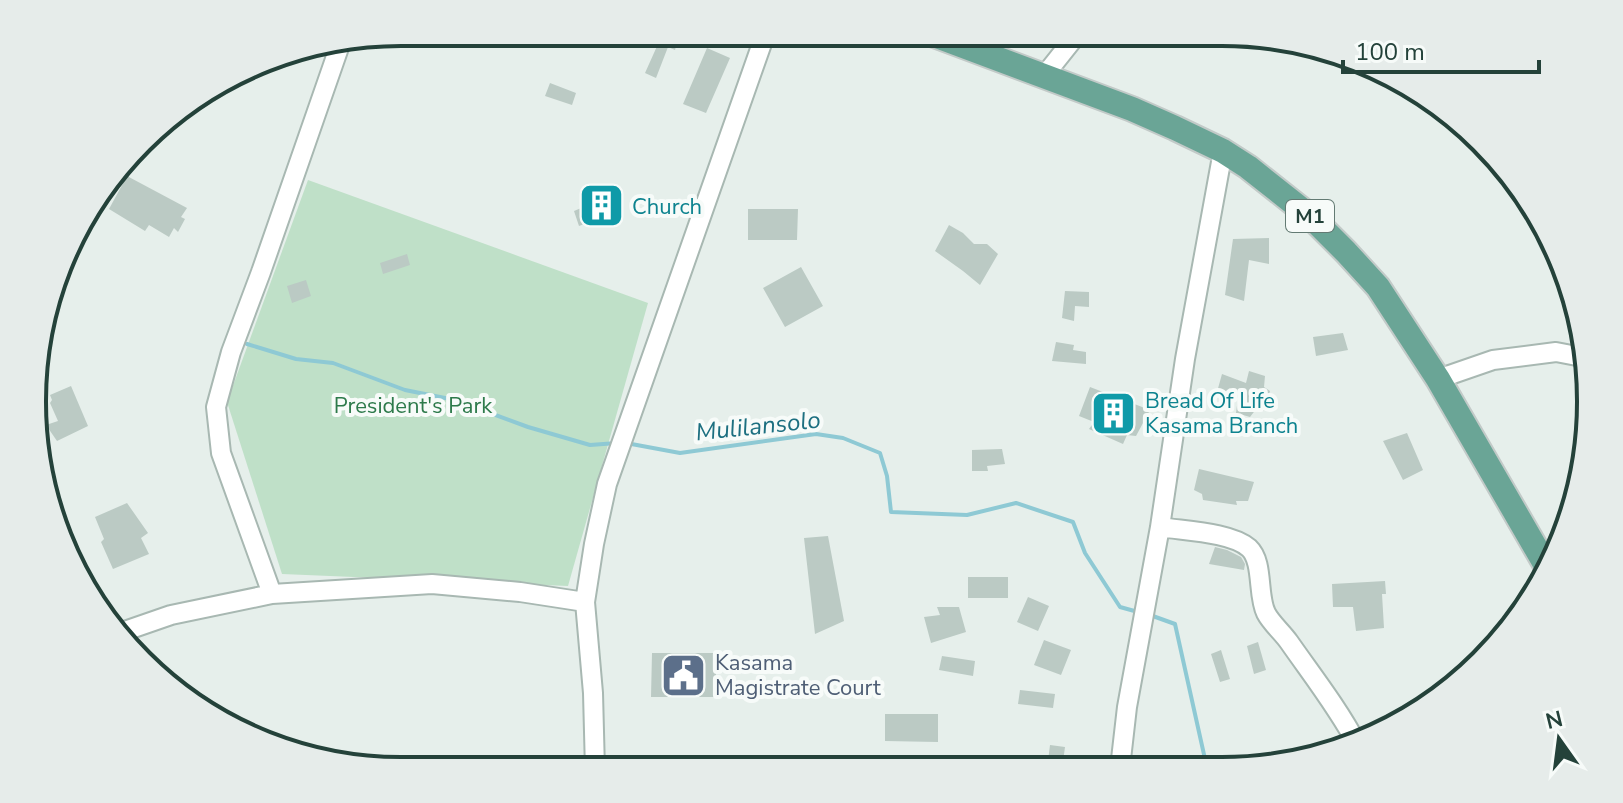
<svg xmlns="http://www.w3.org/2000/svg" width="1623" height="803" font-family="'Nunito Sans',sans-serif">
	<rect width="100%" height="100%" fill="#e6efeb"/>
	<path fill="#bfe0c8" d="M308,180L648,303L568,586L282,574L227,402Z"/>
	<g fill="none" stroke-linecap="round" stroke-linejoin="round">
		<path stroke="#8ec9d4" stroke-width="4" d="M247,344L296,359L333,363L405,390L455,400L528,427L590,445L617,443
			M626,443L680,453L816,434L843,438L880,453L887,476L891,512L967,515L1016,503L1073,522L1085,553L1120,607L1138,612
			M1150,615L1175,624L1207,768"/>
	</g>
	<path fill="#bbcac4" d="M629,32H680L675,50L668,47L656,78L645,73L658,44L629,34Z
		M707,48L730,58L706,113L683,104Z
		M550,83L576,93L572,105L545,96Z
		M127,176L187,208L181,217L185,219L178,232L174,228L169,237L149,225L145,231L109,209Z
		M610,196L616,210L612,212L615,221L605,224L603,217L579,226L574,211Z
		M748,209H798L797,240H748Z
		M949,225L963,233L974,244H987L998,254L980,285L963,271L935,251Z
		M1269,238V264L1249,260L1244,301L1225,295L1233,239Z
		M407,254L410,265L383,274L380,263Z
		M801,267L823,306L785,327L763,288Z
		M306,280L311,296L292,303L287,286Z
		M1065,291L1089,292V307L1075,306L1074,321L1062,318Z
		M1343,333L1348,350L1316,356L1313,337Z
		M1056,342L1074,345L1073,350L1086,352V364L1052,361Z
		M1249,371L1265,376L1264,387L1270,391L1264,411L1257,408L1250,417L1236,413L1238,398L1217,392L1222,374L1246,383Z
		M71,386L88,426L57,441L46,425L58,421L50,403L52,400L50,395Z
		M1090,387L1150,410L1136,436L1127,435L1123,444L1089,429L1094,422L1079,416Z
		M1407,433L1423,470L1403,480L1383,441Z
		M1002,449L1005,464L987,466L988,471H972V450Z
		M1199,469L1254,482L1248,501H1236L1237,505L1203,500L1202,494L1194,490Z
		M127,503L148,533L141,538L149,554L113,569L101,542L104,539L95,517Z
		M828,536L844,621L815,634L804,538Z
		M1215,547L1227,550L1241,557L1245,564L1244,570L1209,564Z
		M968,577H1008V598H968Z
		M1385,581L1386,594H1382L1384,628L1356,631L1353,607H1333L1332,584Z
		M1028,597L1049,606L1038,631L1017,622Z
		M937,607H959L966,632L931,643L924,617L940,615Z
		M1044,640L1071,650L1061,675L1034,665Z
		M1258,642L1266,670L1254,674L1247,646Z
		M1221,650L1230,679L1220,682L1211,654Z
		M652,653H716V697H651Z
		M942,656L975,661L973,676L939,670Z
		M1020,690L1055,694L1053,708L1018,704Z
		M885,714H938V742L885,741Z
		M1050,745L1065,747L1062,769H1047Z"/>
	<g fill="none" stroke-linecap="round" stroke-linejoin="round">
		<defs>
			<path id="minor" d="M1044,76L1079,32
				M1438,379L1493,360L1556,352L1582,357
				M1160,527C1184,531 1231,532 1249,548C1264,562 1257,595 1266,613C1271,623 1282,632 1289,642C1312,675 1338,708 1357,744
				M272,594L221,453L216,407L231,352L261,272L341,42
				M119,633L171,615L272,594L432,584L520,592L585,602
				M1120,768L1127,707L1160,527L1185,359L1223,151
				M595,770L593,693L585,602L594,544L607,484L766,32"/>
			<path id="major" d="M926,32L1132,109L1175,128L1223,151L1248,167L1311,217L1346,252L1378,287L1438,379L1548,569"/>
		</defs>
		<use href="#minor" stroke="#a8b8b2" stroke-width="22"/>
		<use href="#major" stroke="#c2cac8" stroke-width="28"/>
		<use href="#minor" stroke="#fff" stroke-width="18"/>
		<use href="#major" stroke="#6aa596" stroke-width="24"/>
	</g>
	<defs>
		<symbol id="building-square" viewBox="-11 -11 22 22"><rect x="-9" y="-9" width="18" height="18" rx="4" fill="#0f9aa8" stroke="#f7fbf9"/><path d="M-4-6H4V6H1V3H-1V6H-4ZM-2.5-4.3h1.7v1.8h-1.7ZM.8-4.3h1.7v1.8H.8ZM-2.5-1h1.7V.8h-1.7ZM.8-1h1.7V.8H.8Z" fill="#fff"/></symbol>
		<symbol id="civic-square" viewBox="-11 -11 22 22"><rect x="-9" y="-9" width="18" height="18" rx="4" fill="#5c6f8a" stroke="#f7fbf9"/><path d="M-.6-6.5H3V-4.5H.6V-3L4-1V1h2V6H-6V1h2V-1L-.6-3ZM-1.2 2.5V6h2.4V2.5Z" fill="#fff"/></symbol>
	</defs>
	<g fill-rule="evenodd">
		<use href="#building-square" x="576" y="180" width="51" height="51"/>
		<use href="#building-square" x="1088" y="388" width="51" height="51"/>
		<use href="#civic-square" x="658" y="650" width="51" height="51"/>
	</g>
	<g text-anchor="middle" stroke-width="8" stroke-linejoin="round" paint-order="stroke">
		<rect fill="#f7fbf9" stroke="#637a73" stroke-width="2" x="1286" y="200" width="48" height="32" rx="6"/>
		<g font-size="20" font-weight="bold" fill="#24423a">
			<text x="1310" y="223">M1</text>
		</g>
		<g font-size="22" fill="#0d838f" stroke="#f7fbf9" text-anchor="start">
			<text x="632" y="214">Church</text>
			<text x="1145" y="408">Bread Of Life<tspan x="1145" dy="25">Kasama Branch</tspan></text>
		</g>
		<g font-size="22" fill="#2d7a4b" stroke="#f7fbf9">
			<text x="413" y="413">President's Park</text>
		</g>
		<g font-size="22" fill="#4e5e75" stroke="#f7fbf9" text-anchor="start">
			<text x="715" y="670">Kasama<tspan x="715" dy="25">Magistrate Court</tspan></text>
		</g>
		<g font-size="24" font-style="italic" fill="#1c6f80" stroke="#f7fbf9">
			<text transform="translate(758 426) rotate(-6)" y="8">Mulilansolo</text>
		</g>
	</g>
	<path d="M0 0H1623V803H0ZM401 46H1222A355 355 0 0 1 1577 401V402A355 355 0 0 1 1222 757H401A355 355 0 0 1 46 402V401A355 355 0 0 1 401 46Z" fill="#e6ecea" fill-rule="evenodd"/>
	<path fill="none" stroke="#24423a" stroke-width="4" d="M401 46H1222A355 355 0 0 1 1577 401V402A355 355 0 0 1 1222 757H401A355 355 0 0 1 46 402V401A355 355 0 0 1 401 46Z"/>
	<g transform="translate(1559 739) rotate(346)" stroke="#f7fbf9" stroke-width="6" paint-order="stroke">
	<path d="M0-6L14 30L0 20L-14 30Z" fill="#24423a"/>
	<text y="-12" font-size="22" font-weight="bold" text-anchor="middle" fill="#24423a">N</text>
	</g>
	<path d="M1343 60v12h196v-12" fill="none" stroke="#24423a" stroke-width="4"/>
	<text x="1355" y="60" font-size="24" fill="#24423a" stroke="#f7fbf9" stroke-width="6" paint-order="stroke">100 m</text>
</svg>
